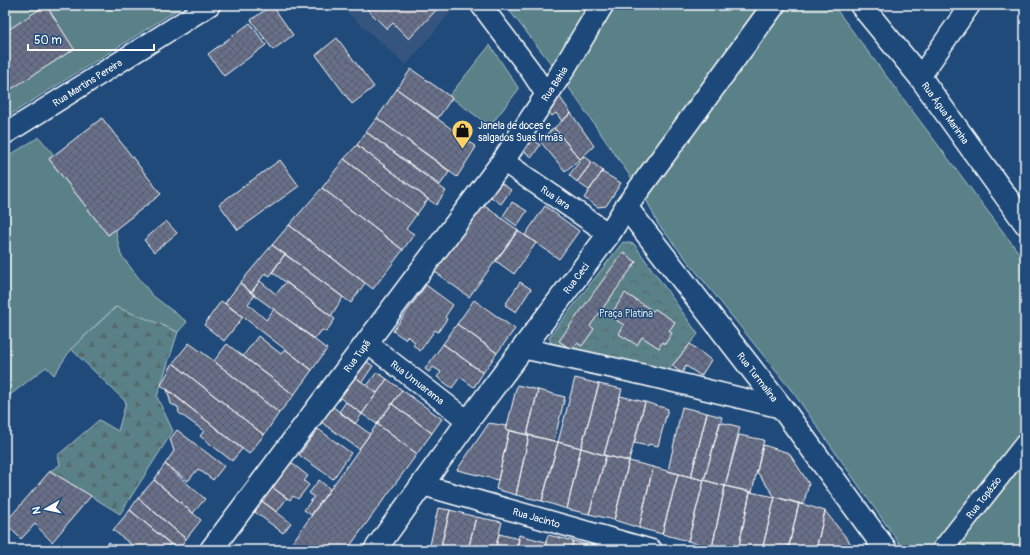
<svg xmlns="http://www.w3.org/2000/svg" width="1030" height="555" font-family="Pangolin,sans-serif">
	<defs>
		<pattern id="forest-firs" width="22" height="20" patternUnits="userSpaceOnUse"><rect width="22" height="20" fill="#5a8188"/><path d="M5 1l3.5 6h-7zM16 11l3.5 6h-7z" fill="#54696d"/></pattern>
		<pattern id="park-crowns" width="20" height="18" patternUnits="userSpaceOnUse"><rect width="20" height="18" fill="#5a8188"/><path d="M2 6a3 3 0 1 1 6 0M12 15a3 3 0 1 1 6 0" fill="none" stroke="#54696d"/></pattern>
		<pattern id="building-cross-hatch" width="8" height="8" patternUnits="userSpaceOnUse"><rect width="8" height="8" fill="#68708a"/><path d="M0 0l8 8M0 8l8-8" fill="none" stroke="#595c68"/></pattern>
	</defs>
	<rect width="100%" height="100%" fill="#1f4a7a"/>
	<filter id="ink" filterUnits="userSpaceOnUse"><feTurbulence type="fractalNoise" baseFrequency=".025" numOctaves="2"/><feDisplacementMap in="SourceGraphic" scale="8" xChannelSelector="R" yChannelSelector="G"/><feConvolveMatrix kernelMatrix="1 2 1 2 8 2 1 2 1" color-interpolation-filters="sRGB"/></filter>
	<g filter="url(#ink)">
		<path fill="#35557f" d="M339,5H457L406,65Z"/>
		<path fill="#5a8188" stroke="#acc0c4" d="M5,5H185L5,118Z
			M505,5H833L1025,261V550H904L795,395L658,224L646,199L560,75Z
			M490,45L519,89L490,126L449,96Z
			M39,137L54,155L49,159L108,235L117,228L116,233L121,255L152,295L187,322L178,332L115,307L71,349L54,375L46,367L5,399V359L8,356L5,351V158Z"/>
		<path fill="url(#forest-firs)" stroke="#acc0c4" d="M116,307L155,322L178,332L157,397L173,431L120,514L50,471L60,465L58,455L99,420L118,431L126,402L71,349Z"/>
		<path fill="url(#park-crowns)" stroke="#acc0c4" d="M623,242L634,244L698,334L668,371L551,343L549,337Z"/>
		<path fill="url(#building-cross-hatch)" stroke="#fff" d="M46,5L74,49L5,93V32Z
			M272,5L293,35L273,50L251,20Z
			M369,5H441L409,39L393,23L387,29L366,8Z
			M250,23L266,45L224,76L208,54Z
			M337,38L374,87L352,104L316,55Z
			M411,69L452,98L438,118L397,89Z
			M397,89L476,147L457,177L377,118Z
			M557,93L571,113L562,121L556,113L552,116L545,108Z
			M571,113L594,146L580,159L554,128Z
			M102,118L161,194L108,235L49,159Z
			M377,118L450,171L440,185L366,132Z
			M554,128L580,159L565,171L539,140Z
			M366,132L446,191L436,205L357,145Z
			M527,135L540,145L532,157L518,147Z
			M357,145L428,199L417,214L344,159Z
			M584,156L592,162L577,182L569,175Z
			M344,159L417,214L406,229L414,234L403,250L322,188Z
			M280,160L299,186L238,230L219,204Z
			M592,162L603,171L589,190L577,182Z
			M602,172L621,183L606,206L598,207L584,198Z
			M495,179L511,190L501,204L485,193Z
			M322,188L403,250L373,289L289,225Z
			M479,202L518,230L469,297L431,269Z
			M512,202L527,211L517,226L503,216Z
			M545,206L579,231L559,259L525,235Z
			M166,221L177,233L154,252L144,240Z
			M289,225L365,283L351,303L272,245Z
			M518,231L536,243L514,274L496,261Z
			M272,245L285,254L270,276L265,273L251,293L240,283Z
			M623,252L636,262L590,326L594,329L582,346L577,343L572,350L559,341Z
			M285,254L343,297L331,316L272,272Z
			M260,281L276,294L286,282L335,319L326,332L322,330L315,339L251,293Z
			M520,282L531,289L516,312L505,305Z
			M240,283L255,295L248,304L266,320L274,309L327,349L312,370L225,303Z
			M426,285L453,305L445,317L447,319L438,332L435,330L420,351L413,345L415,342L407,336L405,339L393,331Z
			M625,293L653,311L655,309L675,322L669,331L672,333L665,344L662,342L659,348L642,337L637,345L619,334L624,325L610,316Z
			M474,300L515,329L497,353L457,324Z
			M221,301L243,317L224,341L204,325Z
			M457,324L497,353L483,373L443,344Z
			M258,336L281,354L285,349L312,370L294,395L243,356Z
			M189,343L214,361L279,413L264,435L173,363Z
			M227,344L294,395L279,413L214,361Z
			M443,344L483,373L474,387L460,377L452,388L437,377L441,372L433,367L429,372L425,369Z
			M690,344L711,360L701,376L686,366L682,373L672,366Z
			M358,355L373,366L362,382L346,370Z
			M173,363L264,435L249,454L161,385Z
			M346,370L377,393L362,414L331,391Z
			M377,372L387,379L377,393L367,386Z
			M575,378L599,384L581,448L558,442Z
			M387,379L402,390L377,424L362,414Z
			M599,384L622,389L604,455L581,448Z
			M517,385L538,390L527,435L506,430Z
			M167,389L242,449L232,461L200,436L204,431L179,413L178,407L171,404Z
			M402,390L442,419L432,433L392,404Z
			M538,390L565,397L554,441L527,435Z
			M620,396L645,402L629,461L604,455Z
			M325,401L370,434L359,449L314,417Z
			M346,402L362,414L355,424L339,412Z
			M645,402L668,409L658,446L649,444L648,446L634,443Z
			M392,404L432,433L417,454L377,424Z
			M682,407L707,413L691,477L668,471Z
			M707,413L722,417L704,480L691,477Z
			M720,422L740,427L725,486L704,480Z
			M489,423L507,426L506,430H509L498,480L457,470Z
			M377,424L417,454L347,550H293L289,547Z
			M318,429L351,453L333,479L299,455Z
			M177,430L224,466L213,480L198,469L188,481L165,464L174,451L170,439Z
			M509,430L529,435L516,495L496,489Z
			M529,435L558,442L542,501L516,495Z
			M739,435L764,440L752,492L725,486Z
			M558,442L581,448L567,509L542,501Z
			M763,445L789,453L809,484L803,505L775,497L757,472Z
			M581,448L606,456L589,514L567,509Z
			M606,456L629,461L614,520L589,514Z
			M289,461L308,476L304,481L309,485L298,499L293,496L290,500L270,486Z
			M629,461L653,467L639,528L614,520Z
			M165,464L205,499L193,513L154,480Z
			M653,467L678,474L662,534L639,528Z
			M50,471L91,496L52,542L35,524L21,539L5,523Z
			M678,474L704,480L688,541L662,534Z
			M154,480L201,520L186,539L138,498Z
			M319,480L330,489L311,515L304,510L314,497L309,493Z
			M704,480L725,486L712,548L688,541Z
			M270,486L287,498L277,512L260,500Z
			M725,486L750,492L738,550H723L712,548Z
			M750,492L775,497L762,550H738Z
			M775,497L799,503L788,550H762Z
			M138,498L186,539L178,550L130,510Z
			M262,501L291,523L283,533L255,512Z
			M799,503L825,511L816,550H788Z
			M438,508L450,510L440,550H429Z
			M130,510L170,544L165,550H138L113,530Z
			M450,510L476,517L468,550H440Z
			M825,511L856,550H816Z
			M476,517L502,522L495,550H468Z
			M499,534L519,539L517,550H495Z
			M519,535L546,542L544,550H517Z
			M548,535L573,541L571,550H544Z
			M573,541L587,545L586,550H571Z
			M109,542L120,550H103Z"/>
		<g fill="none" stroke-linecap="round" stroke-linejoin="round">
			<defs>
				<g id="street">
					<path d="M481,5L530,70L547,96"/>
					<path d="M920,77L970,5"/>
					<path id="s1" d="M5,134L210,5"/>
					<path id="s2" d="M503,161L609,234"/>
					<path id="s3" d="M367,343L468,421"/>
					<path d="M522,348L645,375L782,408"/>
					<path id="s4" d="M422,485L652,550"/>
					<path id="s5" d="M942,550L1025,444"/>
				</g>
				<g id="secondary">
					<path id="s6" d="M861,5L920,77L1025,223"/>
					<path id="s7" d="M626,207L782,408L886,550"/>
					<path id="s8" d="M211,550L503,161L560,75L602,5"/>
					<path id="s9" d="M375,550L468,421L609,234L626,207L774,5"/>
				</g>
			</defs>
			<use href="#street" stroke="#fff" stroke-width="23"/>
			<use href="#secondary" stroke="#fff" stroke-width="25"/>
			<use href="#street" stroke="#1f4a7a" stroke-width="20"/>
			<use href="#secondary" stroke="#1f4a7a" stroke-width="22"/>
		</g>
	</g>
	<defs>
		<symbol id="shop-pin" viewBox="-11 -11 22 30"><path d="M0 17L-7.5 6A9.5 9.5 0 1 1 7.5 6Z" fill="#ffd166" stroke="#1f4a7a"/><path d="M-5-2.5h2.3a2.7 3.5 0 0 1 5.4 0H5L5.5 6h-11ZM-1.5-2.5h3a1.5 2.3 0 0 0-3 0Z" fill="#111"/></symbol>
	</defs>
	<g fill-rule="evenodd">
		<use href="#shop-pin" x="450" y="118" width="25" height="34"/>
	</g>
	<g text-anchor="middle" stroke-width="3" stroke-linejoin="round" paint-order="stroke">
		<g font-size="10" fill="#fff" stroke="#1f4a7a">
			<text dy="4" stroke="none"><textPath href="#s1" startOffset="97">Rua Martins Pereira</textPath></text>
			<text dy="4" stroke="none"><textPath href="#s8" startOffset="579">Rua Bahia</textPath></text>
			<text dy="4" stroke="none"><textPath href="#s6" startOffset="137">Rua Água Marinha</textPath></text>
			<text dy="4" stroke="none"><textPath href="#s2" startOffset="64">Rua Iara</textPath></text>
			<text dy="4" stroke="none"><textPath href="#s9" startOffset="338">Rua Ceci</textPath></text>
			<text dy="4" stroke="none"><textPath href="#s8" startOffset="243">Rua Tupã</textPath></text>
			<text dy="4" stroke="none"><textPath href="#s7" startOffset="215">Rua Turmalina</textPath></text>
			<text dy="4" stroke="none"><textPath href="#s3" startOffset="64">Rua Umuarama</textPath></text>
			<text dy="4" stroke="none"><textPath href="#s5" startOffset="67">Rua Topázio</textPath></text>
			<text dy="4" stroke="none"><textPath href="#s4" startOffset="119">Rua Jacinto</textPath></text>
		</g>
		<g font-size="10" fill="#fff" stroke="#1f4a7a" text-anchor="start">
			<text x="478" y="129">Janela de doces e<tspan x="478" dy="12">salgados Suas Irmãs</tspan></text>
		</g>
		<g font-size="10" fill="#d6e0e1" stroke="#1f4a7a">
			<text x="626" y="317">Praça Platina</text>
		</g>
	</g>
	<rect width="1030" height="555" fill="none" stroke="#1f4a7a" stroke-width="20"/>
	<rect x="10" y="10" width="1010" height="535" fill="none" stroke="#fff" stroke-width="1.5" filter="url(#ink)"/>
	<g transform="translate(46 509) rotate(261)" stroke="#1f4a7a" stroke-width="3" paint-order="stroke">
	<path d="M0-3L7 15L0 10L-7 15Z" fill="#ffffff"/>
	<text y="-6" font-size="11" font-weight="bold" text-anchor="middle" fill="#ffffff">N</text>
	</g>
	<path d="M28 44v6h126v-6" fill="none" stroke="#ffffff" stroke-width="2"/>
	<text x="34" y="44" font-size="12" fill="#ffffff" stroke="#1f4a7a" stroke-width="3" paint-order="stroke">50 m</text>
</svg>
